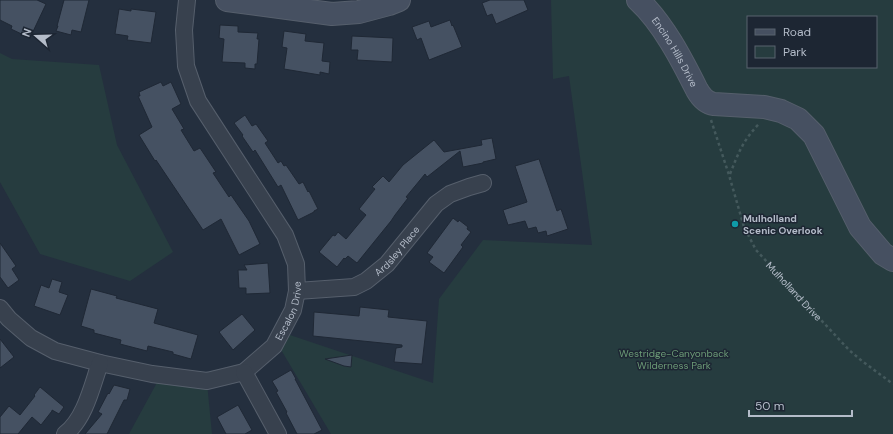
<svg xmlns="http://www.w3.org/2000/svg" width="893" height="434" font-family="'DM Sans',sans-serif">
	<rect width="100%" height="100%" fill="#242f3e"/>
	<path fill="#263c3f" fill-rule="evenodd" d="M551,0H893V434H331L277,343L284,333L433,383L439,299L483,240L592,245L569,76L553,79ZM748,17H876V67H748Z
		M0,53L12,59L99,65L117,145L173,252L130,281L40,254L0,182Z
		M160,377L207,383L212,434H129Z"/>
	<path fill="#455162" stroke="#1f2835" d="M0,0H37L46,4L30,38L11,29L12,26L0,20Z
		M64,0H89L81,32L72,30L71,35L56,31L58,26H57Z
		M490,0H524L528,10L496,24L492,14L487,16L482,3Z
		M119,9L131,11V9L156,12L151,43L127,40L128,36L115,34Z
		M450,20L452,26L453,25L462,47L429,60L421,38L417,40L412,27L429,21L431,27Z
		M220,25L238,26V32L258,33L257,39H259L257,64H255V69L245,68V63L222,62L224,39L219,38Z
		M284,31L306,34L305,41L324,43L322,61L330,62L329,74L320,72V75L284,69L287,48L282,47Z
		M352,36L393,38L392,62L357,60L358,50H351Z
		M161,82L163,86L171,82L181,104L172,109L184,129L181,130L194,151L200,148L216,172L213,173L229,197L231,195L249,221L260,244L239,255L221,219L203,230L156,160L155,161L139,135L152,127L138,96H140L139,92Z
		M245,115L252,126L256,124L268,141L265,143L278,163L281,161L284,166L286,165L299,184L303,182L308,192L309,191L318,209L314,211V212L298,220L281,185L278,187L255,150L253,152L242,136L243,135L234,123Z
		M492,138L496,159L483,162V163L463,167L460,151L427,177L425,174L406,197L408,198L395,215L391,221L357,263L348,256L345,259L344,258L337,267L319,252L333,235L335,236L338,232L346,239L366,215L359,209L375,189L372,187L383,176L389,182L403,165L434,140L444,152L482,145L481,140Z
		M539,159L557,211L561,209L568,229L547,236L546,231L538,233L536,227L528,229L525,221L508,225L503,210L527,202L515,166Z
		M453,218L458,222L459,220L468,227L467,229L471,232L461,245L463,247L444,273L429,262L433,257L427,253Z
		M0,243L16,266L12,269L19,280L8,288L0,277Z
		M268,263L270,293L246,294V288H239L238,270H247L244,265Z
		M52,279L62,282L59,292L68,295L60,315L34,306L41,285L49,288Z
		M91,289L117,296L116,298L158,309L154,323L198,335L191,359L173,354V352L148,346L147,351L120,344L121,340L94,333V330L81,326Z
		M360,307L389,310L388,317L427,321L422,364L394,362L396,348L402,347V345L313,336L314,312L359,316Z
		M242,314L255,330L233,350L219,332Z
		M0,339L14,357L0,368Z
		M352,355L351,367L344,366L325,359Z
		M291,370L296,379H295L322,430L314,434H297L286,413L287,412L276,392L278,391L272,381Z
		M114,385L130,389L127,400H124L107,434H85L102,414L98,412L108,393L109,394Z
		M40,387L64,407L59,414L52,410V411L41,425L32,417L18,434H0V417L9,406L20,415L35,396L34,395Z
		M238,405L252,430L245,434H226L217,417Z"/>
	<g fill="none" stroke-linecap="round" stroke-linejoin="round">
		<defs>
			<g id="street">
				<path id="s2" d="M297,291L354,287L366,281L387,264L436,204L450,194L469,187L483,183"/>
				<path id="s3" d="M0,308L9,319L31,338L55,351L100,363L152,374L207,381L244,372L274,346L293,310L297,291L296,264L285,235L198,101L186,66L184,30L187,0"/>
				<path d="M244,372L278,434"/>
				<path d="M65,434C85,419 92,386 100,363"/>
			</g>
			<g id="secondary">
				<path d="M227,0L332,14L359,12L389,4L399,0"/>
				<path id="s4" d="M638,0C663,23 682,60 697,90C701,97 706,103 714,104L764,107L781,111L798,119L814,135L860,227L883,254L893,260"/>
			</g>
		</defs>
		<use href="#street" stroke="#565f6c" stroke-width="18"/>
		<use href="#secondary" stroke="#565f6c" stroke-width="24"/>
		<g stroke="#44595c" stroke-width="2.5" stroke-dasharray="3 3" stroke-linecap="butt">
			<path id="s1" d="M711,120L729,175L744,227L756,250L849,350L862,361L893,384"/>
			<path d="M730,174C738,154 743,140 759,124"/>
		</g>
		<use href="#street" stroke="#38414e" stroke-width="16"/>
		<use href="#secondary" stroke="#465061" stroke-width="22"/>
	</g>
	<circle fill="#0f9aa8" stroke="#1d2633" stroke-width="1.5" cx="735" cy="224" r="4"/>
	<g text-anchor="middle" stroke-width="3" stroke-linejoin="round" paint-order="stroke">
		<g font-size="10" fill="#b4bcc9" stroke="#1d2633">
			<text dy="4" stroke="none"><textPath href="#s4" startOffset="64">Encino Hills Drive</textPath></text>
			<text dy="4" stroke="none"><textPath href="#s2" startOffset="114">Ardsley Place</textPath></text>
			<text dy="4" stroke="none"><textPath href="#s1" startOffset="194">Mulholland Drive</textPath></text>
			<text dy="4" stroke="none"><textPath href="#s3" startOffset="342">Escalon Drive</textPath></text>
		</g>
		<g font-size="10" font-weight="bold" fill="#b4bcc9" stroke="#1d2633" text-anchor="start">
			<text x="743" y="222">Mulholland<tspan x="743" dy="12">Scenic Overlook</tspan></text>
		</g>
		<g font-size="10" fill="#6b9a76" stroke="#1d2633">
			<text x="674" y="357">Westridge-Canyonback<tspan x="674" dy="12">Wilderness Park</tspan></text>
		</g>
	</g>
	<rect x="747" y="16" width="130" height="52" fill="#1d2633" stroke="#59626f"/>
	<rect x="755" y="29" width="20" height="6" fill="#465061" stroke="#59626f"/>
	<text x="783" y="36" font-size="12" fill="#b4bcc9">Road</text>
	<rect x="755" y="46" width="20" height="12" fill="#263c3f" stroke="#59626f"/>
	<text x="783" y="56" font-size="12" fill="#b4bcc9">Park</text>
	<g transform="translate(36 36) rotate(290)" stroke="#1d2633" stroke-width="3" paint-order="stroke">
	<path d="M0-3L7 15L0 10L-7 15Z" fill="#b4bcc9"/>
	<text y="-6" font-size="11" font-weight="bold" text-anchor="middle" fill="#b4bcc9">N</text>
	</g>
	<path d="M749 410v6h103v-6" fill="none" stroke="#b4bcc9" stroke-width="2"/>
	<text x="755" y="410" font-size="12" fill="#b4bcc9" stroke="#1d2633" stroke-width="3" paint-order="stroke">50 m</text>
</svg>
